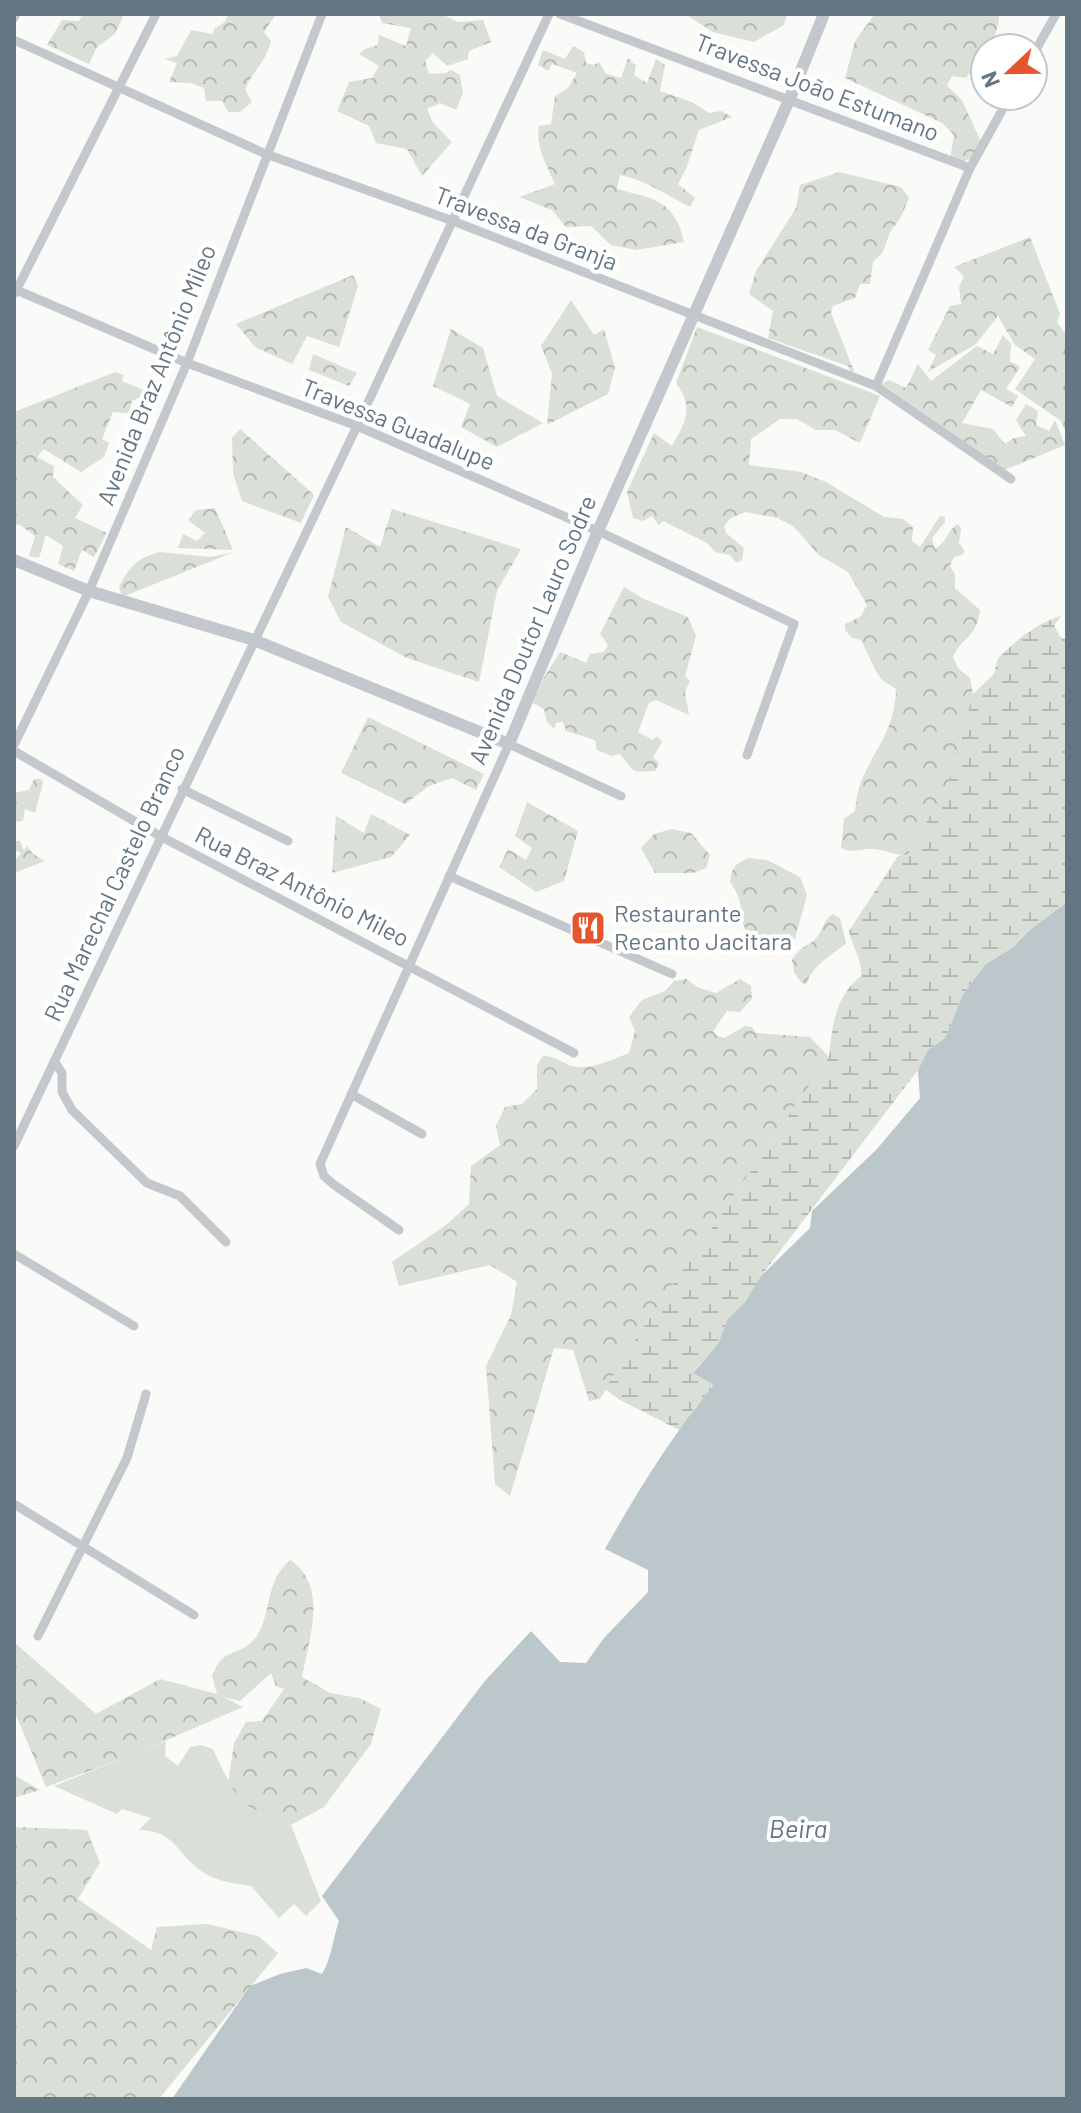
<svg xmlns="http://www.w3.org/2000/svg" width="1081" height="2113" font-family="Barlow,sans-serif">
	<defs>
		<pattern id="forest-crowns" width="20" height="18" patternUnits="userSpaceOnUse" patternTransform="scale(2)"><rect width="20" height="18" fill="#dadfd7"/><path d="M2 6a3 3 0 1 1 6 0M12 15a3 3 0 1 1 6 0" fill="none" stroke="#b4b9b4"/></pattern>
		<pattern id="wetland-marsh" width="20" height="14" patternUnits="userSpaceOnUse" patternTransform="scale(2)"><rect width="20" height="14" fill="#dadfd7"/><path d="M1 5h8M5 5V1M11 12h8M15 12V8" fill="none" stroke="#b4b9b4"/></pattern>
	</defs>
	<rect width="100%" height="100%" fill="#fafaf8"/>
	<path fill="#dadfd7" d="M166,1741L165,1756L178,1766L190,1747L200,1745L213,1749C232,1792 243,1812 291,1825L321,1901L306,1916L294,1904L279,1918L251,1886C232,1883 217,1882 201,1871C175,1852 176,1831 139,1830L151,1818L122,1809L117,1814L54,1786Z"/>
	<path fill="url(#forest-crowns)" d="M83,14H124L115,34L97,47L89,64L47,45L62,20L79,21Z
		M228,14H276L264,32L271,41C267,60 253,71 245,89L252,102L240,112H228L222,101H206L204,88L191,83L169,82L177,63L164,59L177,56L191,30L212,34L215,28L225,22Z
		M379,14H441L458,22L483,20L491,42L469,51L468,59L447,66L433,53L425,61L429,74L446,73L451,70L460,75L463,93L456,110L440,103L427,109L433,123L452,142L422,176L407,149L376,143L369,126L337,111L349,82L372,78L379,66L359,54L365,49L378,45L379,35L406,46L411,28L382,23Z
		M685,14H787L784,25L754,42L713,32Z
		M875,14H999C1000,38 979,59 966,78L952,76L947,86L962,100L982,144L974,158L963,161L950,160L954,135L942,123L845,78L855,41Z
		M573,46L584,52L586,63L594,65L599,62L606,74L621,78L628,58L636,66L634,75L647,83L656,59L665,65L660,91L692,102L709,113L721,111L732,117L699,130L686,169L678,184L695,198L690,207C669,196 643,179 620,175L617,189C654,199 675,200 684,242L636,250L611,245L591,226L566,227L552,210L519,197L555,184C547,165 535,147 539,126L551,124L555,96L568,88L577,73L552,64L548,71L538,65L543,50L565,59Z
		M839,172L901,187L909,198L901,217L890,232L883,252L873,262L870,284H860L855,298L833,306L831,313L854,371L851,373L848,366L768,338L773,311L749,294L756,271L796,208L800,185Z
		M1030,237L1060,314L1057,322L1067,336V435L1061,421L1015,389L1035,359L1015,345L998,316L976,344L928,372L936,355L928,350L950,306L961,304L959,287L964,276L954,267Z
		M353,275L358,286L339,347L307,336L292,364L255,347L236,324Z
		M571,300L594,335L604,329L615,368L608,394L547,425L552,373L541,346Z
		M697,327L880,396L860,443L835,430H816L797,419H780L751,439L749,465L801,472L826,482L884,517L903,519L913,527L912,541L920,547L940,516L945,517V522L932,538L935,549C946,544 947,530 958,524L961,529L959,543L963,548L964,554L954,557L950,566L955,574V588L980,610C976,640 961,637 953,657L958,668L970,678L973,694L948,785L908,855C895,856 887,850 874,849C862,848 852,854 841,848L844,819L855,811C856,802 857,793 860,785C874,748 895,732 896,689L882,680L877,673L861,640L852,638L845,630V624L860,617L867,605L848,572L819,555L793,526L777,518L746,512L731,518L724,526L726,533L744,548L742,560L736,563L730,555L715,552L707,543L663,521L659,525L652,516L643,521L633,518L627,492L654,433L672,446C686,422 694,407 676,383Z
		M451,329L483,348L497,396L543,423L497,447L461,427L470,404L433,386Z
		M1003,335L1011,344L1010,361L1020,367L1006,389L1018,396L1012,407L981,390L962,423L993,429L1005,444L1014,438L1026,436L1016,420L1026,404L1038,411L1036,425L1049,431L1055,420L1065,445L1005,470L882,384L889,380L906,388L918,364L931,381L977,346L993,354Z
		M313,354L357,373L349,386L309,370Z
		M115,372L124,375L122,381L159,396L155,404L140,397L132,401L129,413L113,412L102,439L109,443L104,457L81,472L44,449L37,457L54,466L53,477L83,505L75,518L107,533L94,557L82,550L74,571L58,564L63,546L46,535L39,558L29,556L35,536L20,525L14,524V412Z
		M240,429L314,495L301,523L242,501L233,473L232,438Z
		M215,508L233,550L178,548L183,534L197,541L205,533L188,520L196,510Z
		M392,509L521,549L497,591L479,682L407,658L341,622L328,597L346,527L380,547Z
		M159,552L211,557L234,552L122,597L119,587C129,567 137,558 159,552Z
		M624,587L644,599L688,617L696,636L685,676L690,681L685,692L689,715L656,700L649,703L638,732L653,740L657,736L662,742L653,757L659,763L655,771C630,772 636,774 620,754L612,756L597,750L595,740L566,731L563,722L556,723L554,729L547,722L544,709L533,703L543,679L560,652L586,663L590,654L604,652L608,645L600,634Z
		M368,717L484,774L476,790L452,778L429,786L405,804L341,773Z
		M34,779H41L43,783L35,813L25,809L23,820L17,822L14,816V793L29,790Z
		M527,802L578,831L564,881L536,892L499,867L508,849L526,860L532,848L515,836Z
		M371,814L410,835L391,857L332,873L336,816L364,833Z
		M672,829L691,833L710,855L706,868L693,873H655L641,848L654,834Z
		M14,841H20L24,851L27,846L33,854L45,861L14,873V862L21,853L14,850Z
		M749,858L767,860L800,877L807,895L795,939C778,947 751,949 744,926C738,905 745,904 730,882C731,868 736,863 749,858Z
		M833,914L840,918L846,943C832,956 812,964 807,984L802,983L794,973L792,960C802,944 809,947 817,937C824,928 824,919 833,914Z
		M686,979L699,988L716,993L740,979L751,986L752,999L740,1012L727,1011L713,1031L716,1035L724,1038L745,1026L752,1027L756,1033L810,1037L829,1057L643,1328L600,1399L589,1401L573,1350L554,1348L510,1496L495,1484L486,1366L511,1315L517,1282L490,1265L399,1286L392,1262L446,1225L469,1204L471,1166L500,1145L496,1126L505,1107L522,1104L537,1089V1065L543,1056C557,1055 565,1067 579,1067C595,1068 614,1059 629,1053L635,1031L629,1017L642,1000L665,991L674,981Z
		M290,1560C329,1586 309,1639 302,1677L330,1693L359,1698L381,1709L371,1744L324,1807L291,1825L273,1820L245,1804L228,1783L234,1743L246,1722L262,1721L284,1689L276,1686L271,1673L240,1701L224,1697L243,1707L132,1755L46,1787L14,1710V1642L96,1714L160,1679L217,1694L212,1675C215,1671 218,1662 222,1659C234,1649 247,1652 258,1634C272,1609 265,1582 290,1560Z
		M14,1775L40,1790L14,1798Z
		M14,1827L87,1830L100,1863L78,1899L151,1950L157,1927L207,1924L258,1936L278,1953L159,2099H14Z"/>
	<path fill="url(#wetland-marsh)" d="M1062,615L1054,625L1060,637L1067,640V902L1031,929L1012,948L986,964L963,994L945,1038L928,1050L918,1070L761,1276L745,1302L727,1320L718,1344L693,1372L715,1385L693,1410L681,1431L620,1400L605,1389L643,1328L829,1057C832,1027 835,996 861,976C863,961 852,947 849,931L898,856L908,854L948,785L973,694L994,674L998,658L1021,637L1041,624Z"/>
	<path fill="#bbc7cb" d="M1067,902V2099H172L250,1986L280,1974L306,1968L322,1974C331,1960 333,1938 339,1921L322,1896L484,1682L531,1631L560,1662L586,1663L604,1638L648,1592V1570L605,1549C637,1492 672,1435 714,1385L693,1373L718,1344L727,1320L745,1302L761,1276L810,1228L812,1211L877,1149L920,1098L918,1070L928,1050L945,1038L963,994L986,964L1012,948L1031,929Z"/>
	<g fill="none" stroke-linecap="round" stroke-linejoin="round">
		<path stroke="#c3c8cc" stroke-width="9" d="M560,14L970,168
			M14,18L16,14
			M14,40L266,154L453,221L876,386L1011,479
			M1033,55L1056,14
			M14,289L187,363L357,426L598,531L794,624L747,755
			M15,293L156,14
			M876,386L970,168L1010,96
			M14,745L89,591L187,363L322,14
			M14,751L160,836L574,1053
			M182,789L288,841
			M449,876L672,974
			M54,1061L62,1073V1092L72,1110L147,1183L180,1196L226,1242
			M351,1094L422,1134
			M14,1146L357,426L549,14
			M399,1230L333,1184L324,1176L320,1164L509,744L621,796
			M14,1254L134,1326
			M14,1504L194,1615
			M38,1636L127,1458L146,1394"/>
		<path stroke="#c3c8cc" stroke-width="12" d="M14,560L89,591L254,640L509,744L598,531L790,98L824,14"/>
	</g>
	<defs>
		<symbol id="restaurant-square" viewBox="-11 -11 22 22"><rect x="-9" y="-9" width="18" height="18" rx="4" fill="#e4572e" stroke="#fff"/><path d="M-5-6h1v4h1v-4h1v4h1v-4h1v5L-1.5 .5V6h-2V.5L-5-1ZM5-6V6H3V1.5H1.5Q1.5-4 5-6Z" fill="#fff"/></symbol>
	</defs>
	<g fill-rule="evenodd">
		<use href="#restaurant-square" x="568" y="908" width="40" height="40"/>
	</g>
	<g text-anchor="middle" stroke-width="8" stroke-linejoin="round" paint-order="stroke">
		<g font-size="24" fill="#657683" stroke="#fff">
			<text transform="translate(817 88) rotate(21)" y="8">Travessa João Estumano</text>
			<text transform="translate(526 229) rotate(21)" y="8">Travessa da Granja</text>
			<text transform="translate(157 375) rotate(-68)" y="8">Avenida Braz Antônio Mileo</text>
			<text transform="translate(398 425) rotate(22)" y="8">Travessa Guadalupe</text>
			<text transform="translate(533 630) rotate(-67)" y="8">Avenida Doutor Lauro Sodre</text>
			<text transform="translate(115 884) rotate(-65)" y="8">Rua Marechal Castelo Branco</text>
			<text transform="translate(302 887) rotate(27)" y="8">Rua Braz Antônio Mileo</text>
		</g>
		<g font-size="24" fill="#657683" stroke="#fff" text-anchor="start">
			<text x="614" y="922">Restaurante<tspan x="614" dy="28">Recanto Jacitara</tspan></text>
		</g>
		<g font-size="26" font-style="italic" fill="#60757c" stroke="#fff">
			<text x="798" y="1838">Beira</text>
		</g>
	</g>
	<rect width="1081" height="2113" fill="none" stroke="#657683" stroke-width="32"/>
	<g transform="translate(1009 72) rotate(248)"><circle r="38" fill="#ffffff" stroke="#c1c8cd" stroke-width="2"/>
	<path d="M0-6L14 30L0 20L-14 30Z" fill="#e4572e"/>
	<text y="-12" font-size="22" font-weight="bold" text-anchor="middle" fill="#657683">N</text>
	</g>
</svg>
